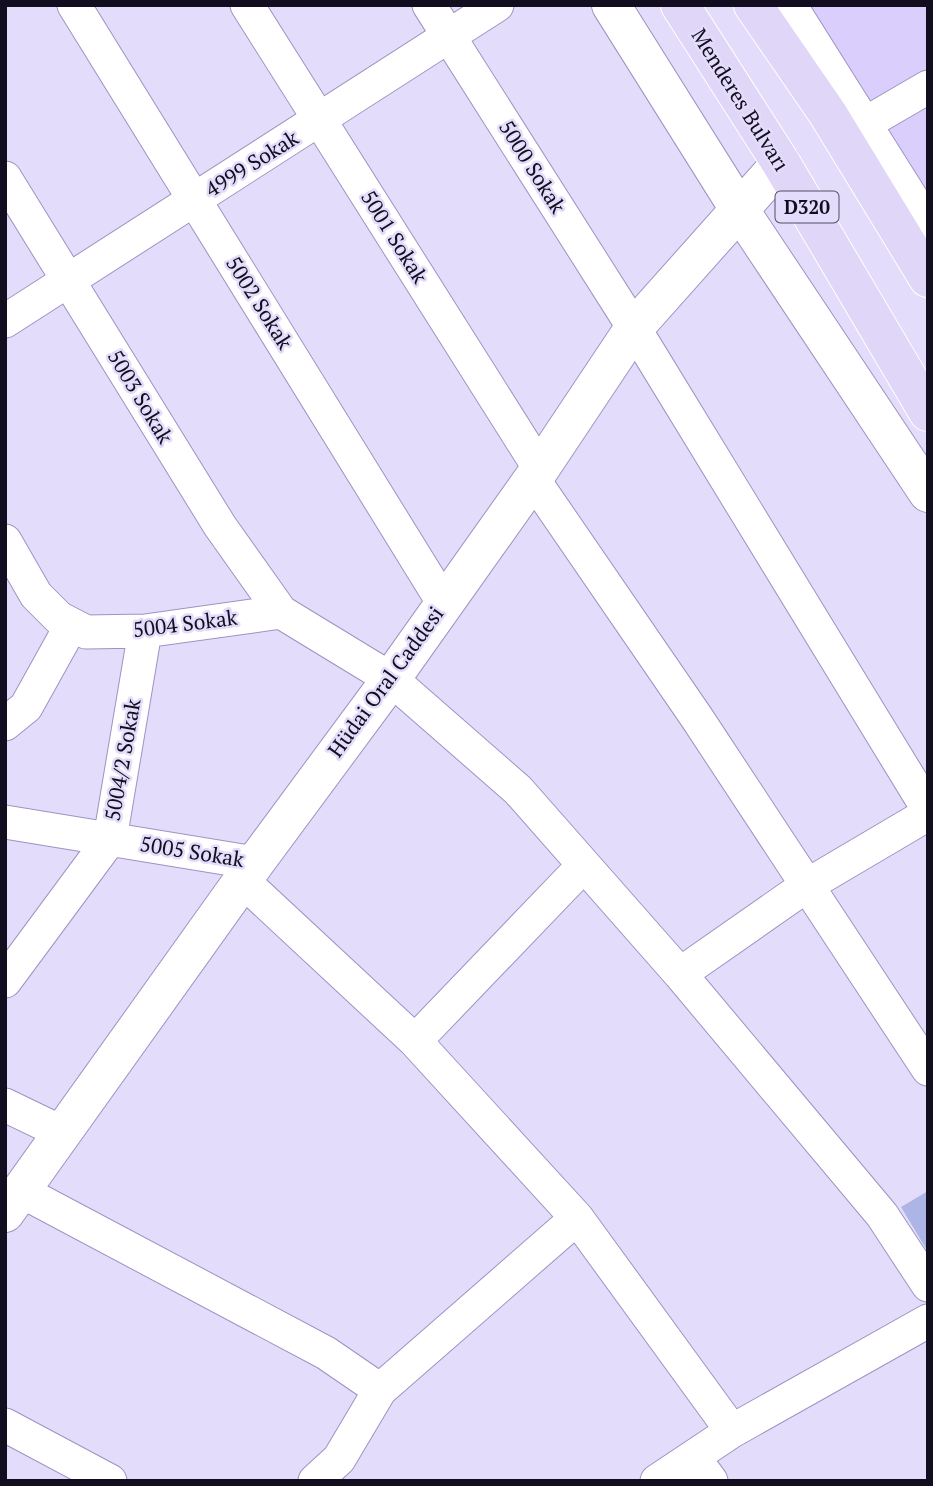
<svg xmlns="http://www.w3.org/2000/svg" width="933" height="1486" font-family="'PT Serif',serif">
	<rect width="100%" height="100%" fill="#e4dcfb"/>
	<path fill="#dacefd" d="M786,5H928V239Z"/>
	<path fill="#acb5e6" d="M928,1191V1252L901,1207Z"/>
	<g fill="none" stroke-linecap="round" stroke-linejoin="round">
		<defs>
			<path id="minor" d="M74,5L443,602
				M247,5L540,469
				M429,5L634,328L928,809
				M861,126L928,87
				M5,178L220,526L281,612
				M5,321L497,5
				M533,479L697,718L928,1069
				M5,541L36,595L59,618L86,632L145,631L281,612L391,679L518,790L680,974L882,1215L928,1285
				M5,724L26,707L71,626
				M5,822L255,863
				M242,880L415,1041L577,1218L732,1431
				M680,974L806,886L928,814
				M5,981L110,839L145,631
				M415,1041L583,866
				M5,1105L63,1133
				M21,1191L326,1353L380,1390
				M5,1425L110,1481
				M694,1458L711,1481
				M315,1481L339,1459L380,1390L577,1218
				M657,1481L732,1431L928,1321"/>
			<path id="tertiary" d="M5,1213L255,863L391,679L540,469L634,328L781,163"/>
			<path id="secondary" d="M611,5L739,209L928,493
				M787,5L928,229"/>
			<path id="primary" d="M680,5L781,163L928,412
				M753,5L828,114L928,278"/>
		</defs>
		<use href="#minor" stroke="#9f92c3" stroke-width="35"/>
		<use href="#tertiary" stroke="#9f92c3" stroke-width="40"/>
		<use href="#secondary" stroke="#9f92c3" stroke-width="40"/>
		<use href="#primary" stroke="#fff" stroke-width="40"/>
		<use href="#minor" stroke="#fff" stroke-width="33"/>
		<use href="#tertiary" stroke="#fff" stroke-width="38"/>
		<use href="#secondary" stroke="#fff" stroke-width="38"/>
		<use href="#primary" stroke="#dfd6f8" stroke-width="38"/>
	</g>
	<g text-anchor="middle" stroke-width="5" stroke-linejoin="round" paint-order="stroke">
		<rect fill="#e4dcfb" stroke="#524c61" stroke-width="2" x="775.5" y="191.5" width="63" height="31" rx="5"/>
		<g font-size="19" font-weight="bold" fill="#130e1f">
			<text x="807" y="214">D320</text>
		</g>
		<g font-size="21" fill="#130e1f" stroke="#e4dcfb">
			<text transform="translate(740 100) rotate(58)" y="7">Menderes Bulvarı</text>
			<text transform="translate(252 164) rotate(-32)" y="7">4999 Sokak</text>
			<text transform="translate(532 167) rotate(58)" y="7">5000 Sokak</text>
			<text transform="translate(394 237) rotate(58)" y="7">5001 Sokak</text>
			<text transform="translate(259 303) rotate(58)" y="7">5002 Sokak</text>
			<text transform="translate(140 397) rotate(59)" y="7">5003 Sokak</text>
			<text transform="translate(185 624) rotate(-7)" y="7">5004 Sokak</text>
			<text transform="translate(386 682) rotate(-54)" y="7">Hüdai Oral Caddesi</text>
			<text transform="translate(123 760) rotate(-80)" y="7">5004/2 Sokak</text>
			<text transform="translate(192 852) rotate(9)" y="7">5005 Sokak</text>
		</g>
	</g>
	<rect width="933" height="1486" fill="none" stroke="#130e1f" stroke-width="14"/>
</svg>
